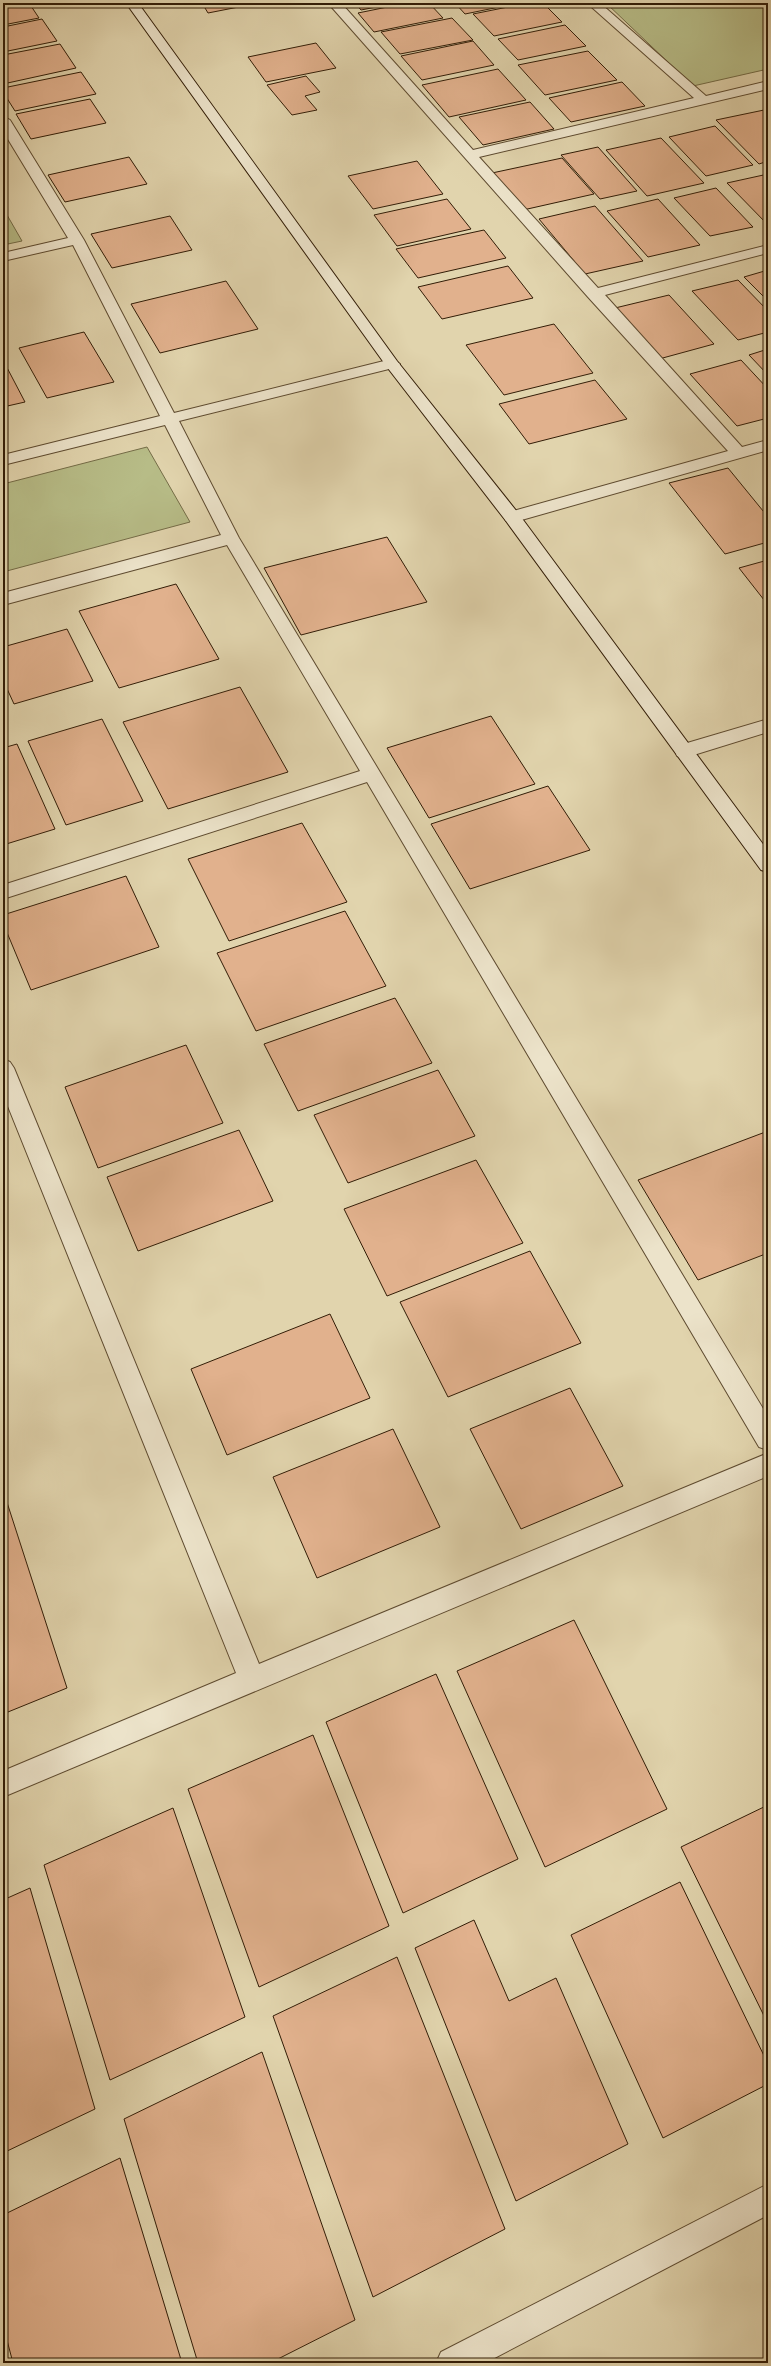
<svg xmlns="http://www.w3.org/2000/svg" width="771" height="2366" font-family="'Sorts Mill Goudy',serif">
	<rect width="100%" height="100%" fill="#e1d4ad"/>
	<filter id="stains"><feTurbulence type="fractalNoise" baseFrequency=".005" numOctaves="4"/><feColorMatrix values="0 0 0 0 .2 0 0 0 0 .09 0 0 0 0 .02 0 0 0 .5 -.17"/></filter>
	<radialGradient id="worn" r=".72"><stop offset=".6" stop-color="#630" stop-opacity="0"/><stop offset="1" stop-color="#630" stop-opacity=".3"/></radialGradient>
	<path fill="#b7bc87" stroke="#746c47" d="M606,3H768V69L693,86Z
		M3,208L22,241L3,245Z
		M147,447L190,522L3,572V484Z"/>
	<path fill="#e1b18d" stroke="#321d07" d="M3,3H29L39,18L3,25Z
		M202,3H259L208,13Z
		M355,3H397L361,10Z
		M407,3H429L443,18L374,32L358,13Z
		M455,3H519L465,14Z
		M528,3H543L562,22L494,36L473,14Z
		M452,18L473,40L400,54L381,32Z
		M42,19L57,41L3,52V27Z
		M565,25L586,46L518,60L498,39Z
		M473,41L494,65L422,80L401,56Z
		M316,43L336,68L266,82L248,57Z
		M60,44L76,68L3,84V55Z
		M588,51L617,80L545,95L518,65Z
		M498,69L526,100L449,117L422,85Z
		M81,72L96,94L15,111L3,92V88Z
		M306,76L320,92L305,96L317,110L292,115L267,85Z
		M622,82L645,106L571,122L549,98Z
		M90,99L106,123L31,139L16,114Z
		M530,102L554,129L483,145L459,117Z
		M764,110L768,114V161L759,164L716,120Z
		M715,126L753,165L706,176L669,137Z
		M661,138L704,183L647,196L606,150Z
		M598,147L637,191L600,199L561,155Z
		M129,157L147,184L65,202L48,175Z
		M562,158L594,194L523,210L492,173Z
		M417,161L443,194L373,209L348,176Z
		M768,174V225L727,183Z
		M716,188L753,227L710,236L674,198Z
		M447,199L471,229L397,246L374,215Z
		M658,199L700,245L648,257L607,211Z
		M595,206L643,261L585,274L539,219Z
		M170,216L192,250L112,268L91,234Z
		M484,230L506,258L418,278L396,249Z
		M508,266L533,298L442,319L418,287Z
		M768,270V301L744,277Z
		M738,280L768,311V332L738,340L692,291Z
		M226,281L258,329L160,353L131,304Z
		M669,295L714,344L659,359L615,308Z
		M554,324L593,373L504,395L466,345Z
		M84,332L114,382L47,398L19,348Z
		M768,349V375L749,355Z
		M3,360L25,402L3,407Z
		M741,360L768,389V418L737,426L690,374Z
		M595,380L627,419L529,444L499,404Z
		M728,468L768,517V542L725,554L669,483Z
		M387,537L427,602L301,635L264,568Z
		M768,560V605L739,568Z
		M176,584L219,659L119,688L79,611Z
		M67,629L93,681L14,704L3,680V647Z
		M240,687L288,772L168,809L123,722Z
		M491,716L535,784L429,818L387,748Z
		M102,719L143,801L66,825L28,741Z
		M17,744L55,829L3,845V748Z
		M548,786L590,850L470,889L431,824Z
		M302,823L347,902L229,941L188,859Z
		M126,876L159,947L31,990L3,923V915Z
		M345,911L386,986L256,1031L217,953Z
		M395,998L432,1063L298,1111L264,1044Z
		M186,1045L223,1123L98,1168L65,1087Z
		M438,1070L475,1136L348,1183L314,1115Z
		M239,1130L273,1201L138,1251L107,1177Z
		M768,1131V1253L698,1280L638,1180Z
		M476,1160L523,1243L387,1296L344,1209Z
		M530,1251L581,1343L448,1397L400,1302Z
		M330,1314L370,1398L227,1455L191,1369Z
		M570,1388L623,1486L521,1529L470,1429Z
		M393,1429L440,1527L317,1578L273,1477Z
		M3,1490L67,1688L3,1714Z
		M574,1620L667,1809L545,1867L457,1671Z
		M436,1674L518,1859L403,1913L326,1722Z
		M313,1735L389,1926L259,1987L188,1789Z
		M768,1805V2024L681,1847Z
		M173,1808L245,2017L110,2080L44,1865Z
		M680,1882L768,2064V2084L663,2138L571,1935Z
		M30,1888L95,2109L3,2153V1900Z
		M474,1920L509,2001L556,1978L628,2144L516,2201L415,1948Z
		M397,1957L505,2229L373,2297L273,2016Z
		M262,2052L355,2320L270,2363H198L124,2119Z
		M120,2158L182,2363H13L3,2325V2215Z"/>
	<g fill="none" stroke-linecap="round" stroke-linejoin="round">
		<defs>
			<path id="street" d="M328,3H341L473,150L694,98L587,3H600L706,96L768,81V89L479,157L598,288L768,245V253L605,295L742,447L768,440V450L518,521H506L504,517L506,513L728,451L588,297Z
				M3,116L10,120L84,240L174,413L392,359L400,364L397,367L179,421L239,538L768,1417V1450L759,1447L367,782L3,899V885L360,771L227,545L3,605V593L221,535L165,425L3,465V455L160,416L73,245L3,261V253L68,238L3,131Z
				M768,719V732L684,758L677,756L675,751L677,746Z
				M3,1059L10,1062L14,1068L259,1664L768,1453V1476L3,1797V1771L236,1673L3,1094Z
				M768,2184V2215L485,2363H436L441,2352Z"/>
			<path id="secondary" d="M126,3H138L397,361L518,513L768,851V872L761,870L506,521L387,367Z"/>
		</defs>
		<use href="#street" stroke="#5e4b30" stroke-width="2"/>
		<use href="#secondary" stroke="#321d07" stroke-width="2"/>
		<use href="#street" fill="#ece3ca" fill-rule="evenodd"/>
		<use href="#secondary" fill="#ece3ca" fill-rule="evenodd"/>
	</g>
	<rect width="771" height="2366" fill="none" stroke="#e1d4ad" stroke-width="16"/>
	<rect x="4" y="4" width="763" height="2358" fill="none" stroke="#321d07" stroke-width="2"/>
	<rect x="8" y="8" width="755" height="2350" fill="none" stroke="#321d07"/>
	<rect width="100%" height="100%" filter="url(#stains)"/>
	<rect width="100%" height="100%" fill="url(#worn)"/>
</svg>
